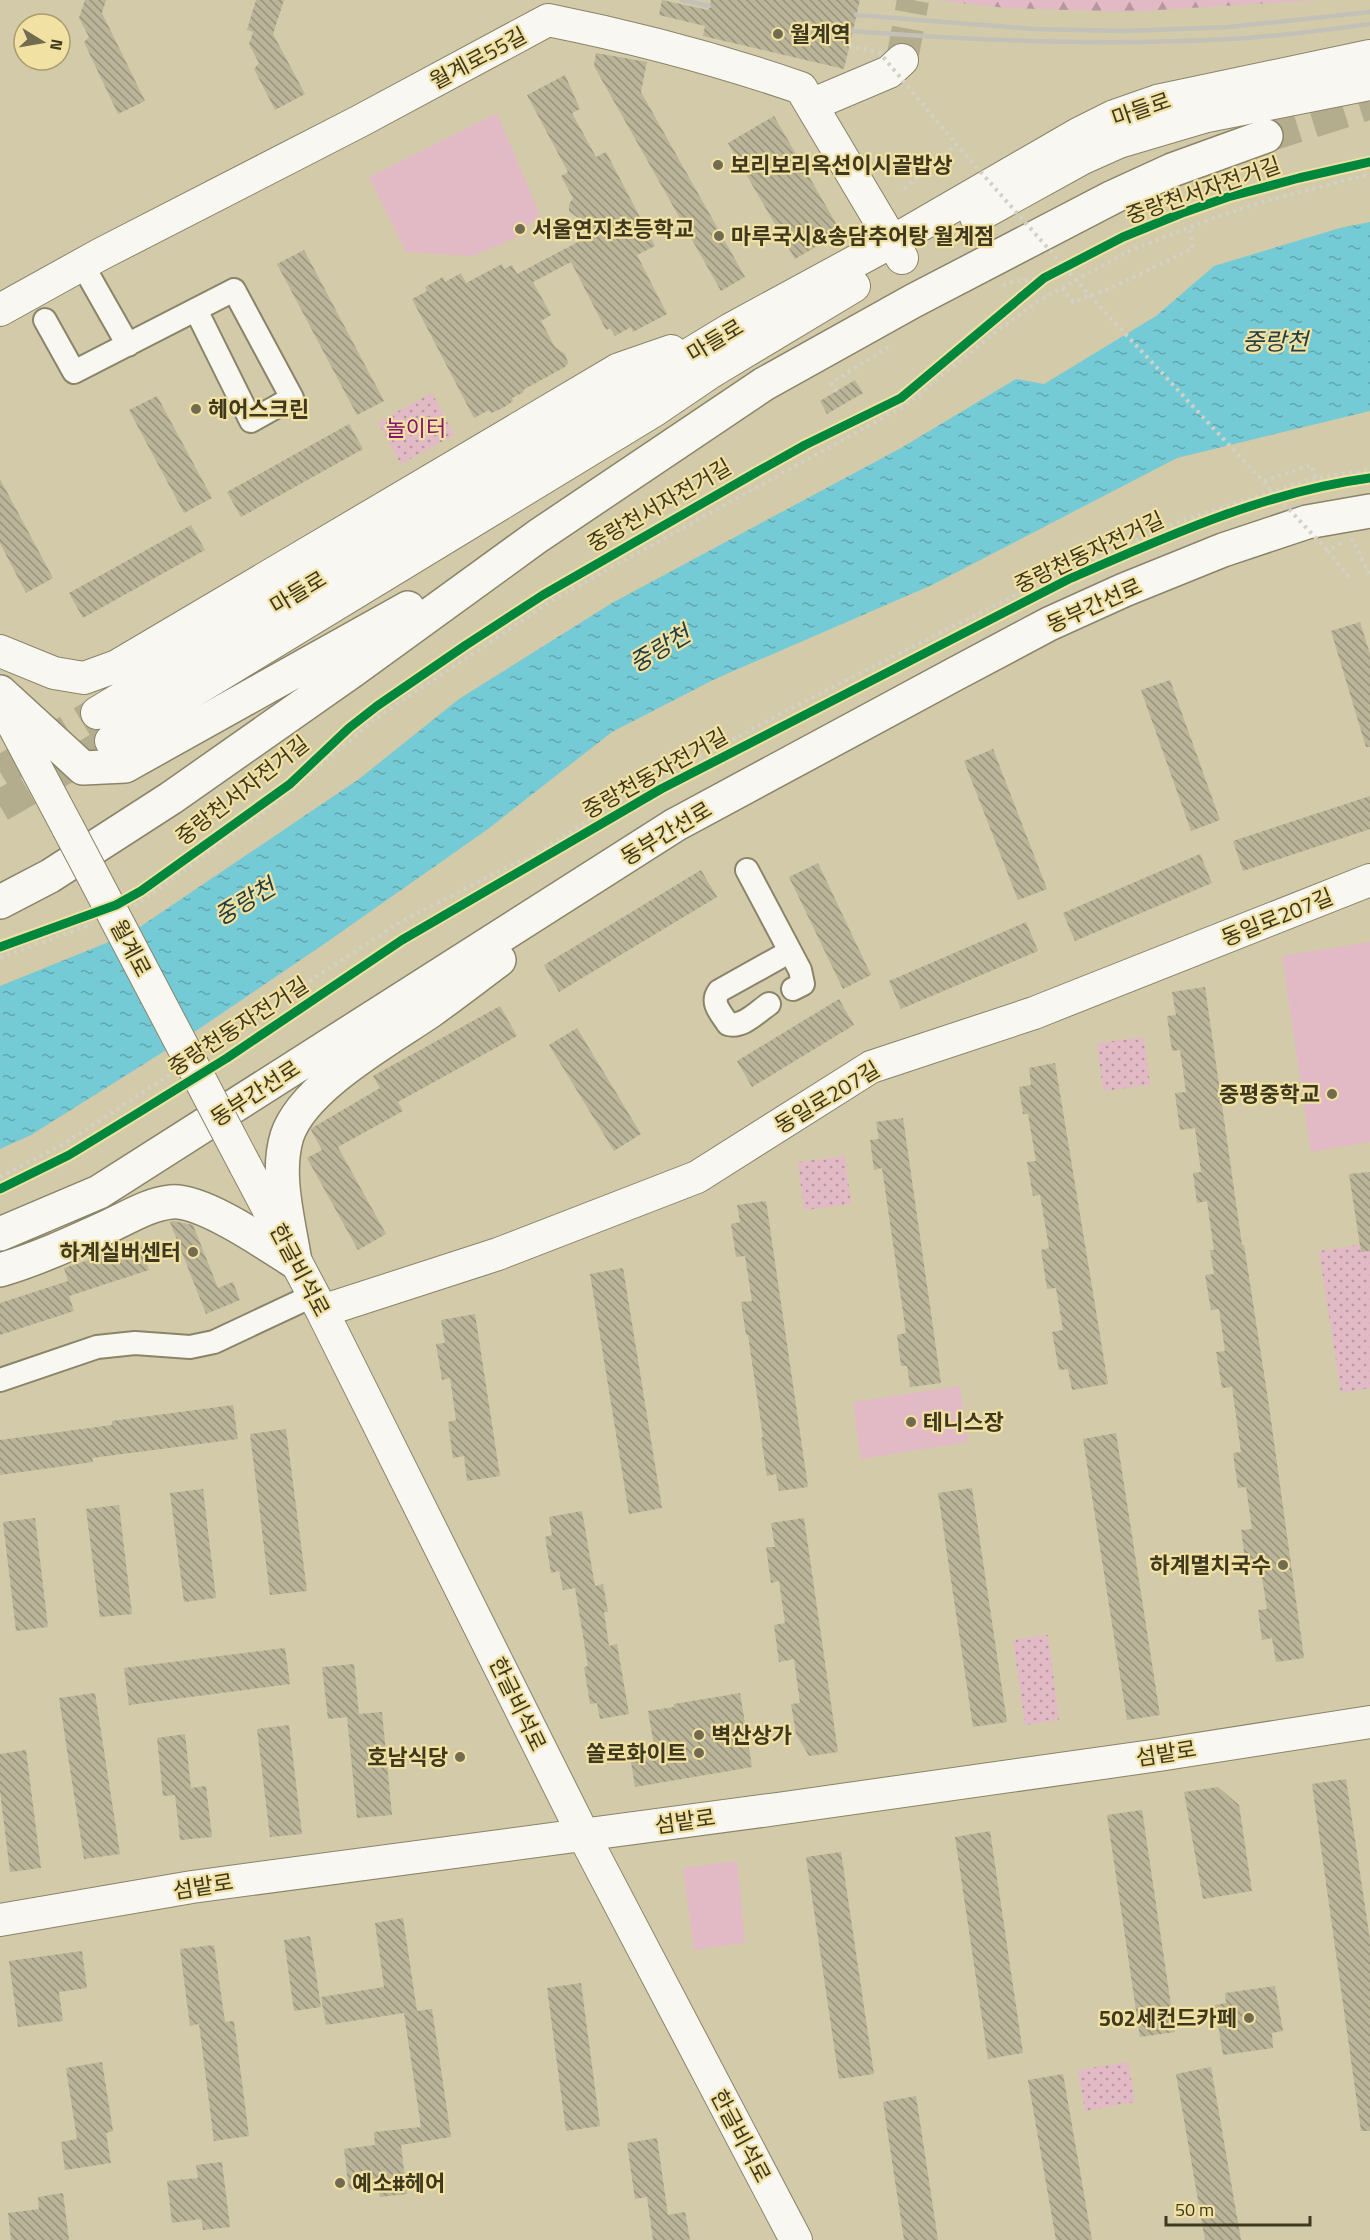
<svg xmlns="http://www.w3.org/2000/svg" width="1370" height="2240" font-family="'Titillium Web','Noto Sans KR',sans-serif">
	<defs>
		<pattern id="green-dots" width="8" height="8" patternUnits="userSpaceOnUse" patternTransform="scale(1.5)"><rect width="8" height="8" fill="#e1bac5"/><path d="M2 2h.1M6 6h.1" fill="none" stroke="#b8989f" stroke-width="1.8" stroke-linecap="round"/></pattern>
		<pattern id="forest-firs" width="22" height="20" patternUnits="userSpaceOnUse" patternTransform="scale(1.5)"><rect width="22" height="20" fill="#e1bac5"/><path d="M5 1l3.5 6h-7zM16 11l3.5 6h-7z" fill="#b8989f"/></pattern>
		<pattern id="water-ripples" width="26" height="14" patternUnits="userSpaceOnUse" patternTransform="scale(1.5)"><rect width="26" height="14" fill="#75cbd5"/><path d="M2 4q2-2 4 0t4 0M15 11q2-2 4 0t4 0" fill="none" stroke="#61a6ac"/></pattern>
		<pattern id="building-back-hatch" width="6" height="6" patternUnits="userSpaceOnUse" patternTransform="scale(1.5)"><rect width="6" height="6" fill="#bab499"/><path d="M-1 5l2 2M0 0l6 6M5-1l2 2" fill="none" stroke="#99937c"/></pattern>
	</defs>
	<rect width="100%" height="100%" fill="#d2caa8"/>
	<path fill="url(#green-dots)" d="M432,393L454,435L401,464L378,422Z
		M1144,1037L1150,1085L1103,1091L1097,1043Z
		M845,1156L851,1204L804,1210L798,1162Z
		M1370,1243V1388L1341,1393L1319,1251Z
		M1048,1635L1059,1720L1025,1725L1013,1640Z
		M1128,2062L1135,2102L1085,2111L1078,2070Z"/>
	<path fill="url(#forest-firs)" d="M934,0H1321L1125,12L1005,8Z"/>
	<path fill="#e1bac5" d="M497,113L540,215L515,238L473,256L406,252L369,177Z
		M1370,942V1142L1311,1152L1282,956Z
		M960,1386L968,1442L861,1459L853,1402Z
		M737,1861L745,1943L694,1950L683,1868Z"/>
	<path fill="url(#water-ripples)" d="M1370,222V411L1177,458L932,585L715,679L612,732L488,829L327,942L187,1037L31,1135L0,1149V986L131,933L359,779L459,699L612,603L901,448L1016,379L1044,384L1156,316L1214,266L1340,228Z"/>
	<path fill="url(#building-back-hatch)" d="M85,0H106L102,13L145,101L118,114L84,42L89,37L79,18Z
		M256,0H284L273,34L305,94L275,110L254,69L259,63L249,44L253,32L247,30Z
		M662,0L708,10L711,0H860L844,69L703,36L705,26L659,15Z
		M596,53L647,62L641,92L745,277L721,291L594,66Z
		M565,75L580,109L572,113L596,157L606,152L655,246L637,255L667,314L633,332L631,327L615,336L610,328L606,330L571,262L533,282L551,315L541,321L555,347L565,354L568,363L565,367L523,390L524,392L512,398L513,401L503,408L491,413L489,410L474,418L412,299L427,291L425,287L443,277L445,282L461,273L466,283L502,264L504,269L512,265L517,274L597,232L569,211V204L573,198L561,176L568,172L527,95Z
		M774,116L841,232L795,259L728,143Z
		M304,250L384,401L357,415L277,264Z
		M855,380L863,393L827,414L820,401Z
		M157,396L212,498L184,513L129,410Z
		M349,424L363,449L241,517L227,492Z
		M0,479L53,578L26,593L0,543Z
		M191,525L205,550L83,618L69,593Z
		M1360,622L1370,654V747H1366L1331,631Z
		M1170,680L1220,820L1191,831L1141,690Z
		M993,749L1047,889L1018,900L964,761Z
		M1370,796V829L1243,871L1233,841Z
		M1200,854L1212,883L1075,941L1063,913Z
		M818,863L871,975L843,989L789,877Z
		M701,870L717,897L559,992L544,965Z
		M1026,922L1038,951L901,1009L889,981Z
		M1205,987L1242,1245H1244L1269,1406L1304,1658L1276,1662L1272,1638L1262,1640L1258,1610L1267,1609L1260,1565L1246,1567L1241,1530L1252,1529L1246,1487L1238,1488L1233,1453L1241,1452L1232,1387L1222,1388L1216,1352L1225,1351L1219,1309L1211,1310L1205,1275L1214,1274L1210,1250H1214L1207,1201L1197,1203L1193,1173L1201,1172L1195,1128L1180,1130L1175,1093L1186,1092L1180,1050L1172,1051L1167,1016L1176,1015L1172,992Z
		M839,999L854,1025L752,1087L737,1061Z
		M500,1006L517,1036L398,1102L403,1111L338,1147L386,1234L358,1250L307,1158L322,1150L311,1130L312,1128L380,1088L373,1076Z
		M577,1028L641,1134L614,1151L549,1045Z
		M1055,1063L1108,1384L1072,1390L1068,1369L1059,1370L1052,1332L1063,1330L1056,1288L1047,1289L1041,1250L1049,1248L1040,1195L1033,1196L1027,1162L1036,1161L1028,1114H1023L1019,1087L1031,1085L1029,1068Z
		M903,1118L941,1383L910,1387L907,1366H901L897,1335L906,1333L882,1168L874,1170L870,1140L879,1139L876,1122Z
		M1370,1172V1251L1361,1252L1349,1174Z
		M766,1201L808,1487L779,1491L776,1474L767,1476L761,1438L763,1437L748,1335H746L741,1302L752,1301L745,1256L736,1257L731,1224L740,1222L737,1205Z
		M173,1221L193,1225L218,1288L233,1282L240,1300L206,1314L170,1222Z
		M140,1243L149,1270L69,1296L74,1311L0,1335V1303L68,1281L64,1268Z
		M623,1268L662,1508L629,1514L590,1274Z
		M475,1314L500,1476L467,1481L464,1456L453,1458L448,1422L456,1420L450,1378L442,1380L436,1344L445,1343L441,1320Z
		M233,1405L238,1439L92,1458L93,1462L0,1475V1440L112,1425V1421Z
		M286,1429L307,1591L270,1595L250,1434Z
		M1116,1433L1160,1715L1127,1720L1083,1439Z
		M972,1488L1007,1722L973,1727L938,1493Z
		M203,1489L216,1598L184,1602L170,1493Z
		M119,1505L132,1614L100,1617L86,1509Z
		M582,1511L595,1586L603,1584L608,1612H604L609,1646L617,1644L629,1714L600,1719L597,1703L590,1704L584,1667L588,1666L575,1588L563,1590L559,1571L551,1573L545,1537L552,1535L549,1517Z
		M35,1518L48,1627L16,1631L3,1522Z
		M804,1518L838,1752L809,1756L796,1734L791,1704L800,1703L794,1659L779,1662L774,1625L785,1623L779,1581L771,1583L766,1547H775L771,1523Z
		M285,1648L290,1684L129,1705L124,1668Z
		M354,1664L359,1714L382,1712L392,1815L357,1818L347,1717L328,1719L322,1667Z
		M95,1693L120,1854L84,1859L59,1698Z
		M740,1693L752,1767L635,1787L630,1755L655,1751L648,1711L674,1707V1704Z
		M289,1725L302,1834L270,1837L257,1729Z
		M185,1734L191,1788L206,1786L212,1837L180,1840L175,1795L163,1796L157,1738Z
		M26,1750L41,1868L10,1872L0,1791V1754Z
		M1346,1779L1370,1940V2131H1361L1312,1784Z
		M1218,1787L1239,1805L1252,1891L1203,1899L1184,1792Z
		M1142,1810L1175,2032L1140,2037L1107,1815Z
		M990,1831L1023,2053L988,2059L955,1837Z
		M841,1852L874,2074L839,2079L806,1857Z
		M403,1918L417,2011L432,2009L451,2137L401,2145L407,2194L380,2197L378,2186L349,2190L344,2149L375,2145L374,2132L421,2127L404,2013L326,2025L321,1997L384,1987L375,1923Z
		M310,1936L321,2007L294,2011L284,1940Z
		M214,1945L225,2022L234,2021L249,2136L214,2141L199,2024L190,2026L180,1949Z
		M82,1951L87,1988L59,1992L63,2021L18,2027L9,1961Z
		M581,1983L600,2126L566,2131L547,1988Z
		M1275,1986L1283,2031L1272,2033L1273,2048L1223,2055L1215,2005L1226,2003L1225,1993Z
		M102,2062L113,2131L106,2133L111,2163L65,2170L61,2142L77,2139L66,2068Z
		M1211,2067L1241,2240H1205L1176,2074Z
		M1063,2074L1092,2240H1056L1028,2080Z
		M916,2096L938,2240H904L883,2102Z
		M657,2138L668,2215L685,2212L690,2240H653L647,2197L635,2199L627,2143Z
		M222,2162L230,2227L203,2230L201,2219L172,2223L167,2181L198,2178L196,2165Z
		M63,2193L69,2240H11L8,2213L39,2209L38,2197Z"/>
	<g fill="none" stroke-linecap="round" stroke-linejoin="round">
		<path stroke="#b4ad8d" stroke-width="32" stroke-dasharray="32 16" stroke-linecap="butt" d="M902,60L913,0
			M0,772L97,713
			M0,806L111,741"/>
		<path stroke="#b4ad8d" stroke-width="33" stroke-dasharray="33 16" stroke-linecap="butt" d="M1266,136L1370,103"/>
		<defs>
			<path id="street" d="M82,264L128,345
				M45,320L74,372L234,290L292,398L251,421L196,310
				M747,870L800,970L803,984L793,989
				M769,1004C757,1012 743,1028 728,1024C721,1013 710,1003 719,991L789,952
				M0,1380L97,1347L135,1343L190,1347L214,1342L314,1295"/>
			<path id="secondary" d="M811,105L889,72L902,60
				M976,217L1081,159L1119,142L1207,116L1370,84
				M0,310L101,254L360,121L548,20C633,37 720,60 801,88L902,258
				M0,651L54,673L84,678L117,666L619,369L671,351
				M0,700L68,828
				M97,713L731,329L893,241L1078,134L1114,116L1157,101L1370,56
				M111,741L655,410L711,372L854,286
				M245,1165L322,1311L584,1836L796,2240
				M322,1311L498,1254L697,1177L871,1067L1034,1013L1370,880
				M0,1920L192,1887L777,1809L1159,1755L1370,1722"/>
			<path id="highway" d="M0,692L83,768L125,766L408,608
				M0,902L50,876L171,798L352,671L538,536L764,384L913,301L1113,197L1172,170L1266,136
				M0,1234L99,1192L675,825L955,674L1049,624L1124,590L1223,550L1307,522L1370,511
				M295,1262C289,1222 275,1175 287,1136C303,1087 388,1040 429,1012C453,995 476,977 499,960
				M0,1270C37,1259 72,1243 107,1227C127,1218 149,1204 171,1202C202,1199 268,1245 295,1262"/>
		</defs>
		<use href="#street" stroke="#8a8468" stroke-width="26"/>
		<use href="#secondary" stroke="#8a8468" stroke-width="34"/>
		<use href="#highway" stroke="#8a8468" stroke-width="36"/>
		<path stroke="#d3d1c6" stroke-width="4" stroke-dasharray="3 4.5" stroke-linecap="butt" d="M904,189L956,144
			M1003,285L1012,282L1044,278
			M1062,288L1073,302L1113,287L1193,248L1189,228
			M837,391L831,383L888,347
			M1264,481L1311,465L1316,479
			M1351,538L1370,575
			M1341,543L1328,551L1351,580
			M135,906L278,802L375,719L556,598L906,405L998,330L1040,300L1129,251L1211,219L1262,202L1370,174
			M0,958L92,924
			M211,1050L259,1014L400,922L509,866L530,857L623,799L778,715L880,663L1028,589L1180,521L1304,481L1370,469
			M0,1177L65,1143L171,1074"/>
		<use href="#street" stroke="#f8f7f2" stroke-width="22"/>
		<use href="#secondary" stroke="#f8f7f2" stroke-width="32"/>
		<use href="#highway" stroke="#f8f7f2" stroke-width="33"/>
		<path stroke="#c3c1b7" stroke-width="4.5" d="M682,0L709,6
			M856,15L1034,29L1124,31L1229,27L1370,12
			M852,31C978,41 1104,46 1230,39C1276,37 1324,30 1370,24"/>
		<defs>
			<path id="secondary-bridge" d="M68,828L245,1165"/>
		</defs>
		<use href="#secondary-bridge" stroke="#8a8468" stroke-width="34" stroke-linecap="butt"/>
		<path stroke="#d3d1c6" stroke-width="4" stroke-dasharray="3 4.5" stroke-linecap="butt" d="M849,46L879,52L956,144L1091,297L1328,551"/>
		<use href="#secondary-bridge" stroke="#f8f7f2" stroke-width="32"/>
		<defs>
			<path id="cycleway" d="M0,947L116,905L141,891L290,784L349,728L377,706L466,645L543,595L755,473L805,445L901,398L1044,278L1123,237L1182,213L1228,197L1299,178L1370,162
				M0,1189L69,1155L133,1116L227,1058L402,940L661,789L1069,579C1165,537 1264,492 1370,478"/>
		</defs>
		<use href="#cycleway" stroke="#f1e1a2" stroke-width="13"/>
		<use href="#cycleway" stroke="#00873e" stroke-width="9"/>
	</g>
	<g fill="#726b4f" stroke="#f1e1a2" stroke-width="2">
		<circle cx="778" cy="34" r="6"/>
		<circle cx="718" cy="165" r="6"/>
		<circle cx="520" cy="229" r="6"/>
		<circle cx="719" cy="236" r="6"/>
		<circle cx="196" cy="409" r="6"/>
		<circle cx="1332" cy="1094" r="6"/>
		<circle cx="193" cy="1252" r="6"/>
		<circle cx="911" cy="1422" r="6"/>
		<circle cx="1283" cy="1565" r="6"/>
		<circle cx="699" cy="1735" r="6"/>
		<circle cx="699" cy="1753" r="6"/>
		<circle cx="460" cy="1757" r="6"/>
		<circle cx="1249" cy="2018" r="6"/>
		<circle cx="340" cy="2183" r="6"/>
	</g>
	<g text-anchor="middle" stroke-width="4.5" stroke-linejoin="round" paint-order="stroke">
		<g font-size="22" font-weight="bold" fill="#3e381f" stroke="#f1e1a2" text-anchor="start">
			<text x="790" y="42">월계역</text>
			<text x="730" y="173">보리보리옥선이시골밥상</text>
			<text x="532" y="237">서울연지초등학교</text>
			<text x="731" y="244">마루국시&amp;송담추어탕 월계점</text>
			<text x="208" y="417">헤어스크린</text>
			<text x="1320" y="1102" text-anchor="end">중평중학교</text>
			<text x="181" y="1260" text-anchor="end">하계실버센터</text>
			<text x="923" y="1430">테니스장</text>
			<text x="1271" y="1573" text-anchor="end">하계멸치국수</text>
			<text x="711" y="1743">벽산상가</text>
			<text x="687" y="1761" text-anchor="end">쏠로화이트</text>
			<text x="448" y="1765" text-anchor="end">호남식당</text>
			<text x="1237" y="2026" text-anchor="end">502세컨드카페</text>
			<text x="352" y="2191">예소#헤어</text>
		</g>
		<g font-size="22" fill="#3e381f" stroke="#f1e1a2">
			<text transform="translate(478 58) rotate(-28)" y="8">월계로55길</text>
			<text transform="translate(1141 109) rotate(-19)" y="8">마들로</text>
			<text transform="translate(1203 190) rotate(-19)" y="8">중랑천서자전거길</text>
			<text transform="translate(715 340) rotate(-31)" y="8">마들로</text>
			<text transform="translate(659 505) rotate(-30)" y="8">중랑천서자전거길</text>
			<text transform="translate(1089 552) rotate(-25)" y="8">중랑천동자전거길</text>
			<text transform="translate(298 592) rotate(-31)" y="8">마들로</text>
			<text transform="translate(1094 605) rotate(-24)" y="8">동부간선로</text>
			<text transform="translate(655 773) rotate(-29)" y="8">중랑천동자전거길</text>
			<text transform="translate(242 790) rotate(-38)" y="8">중랑천서자전거길</text>
			<text transform="translate(666 833) rotate(-31)" y="8">동부간선로</text>
			<text transform="translate(1277 917) rotate(-22)" y="8">동일로207길</text>
			<text transform="translate(131 948) rotate(62)" y="8">월계로</text>
			<text transform="translate(238 1026) rotate(-33)" y="8">중랑천동자전거길</text>
			<text transform="translate(255 1093) rotate(-33)" y="8">동부간선로</text>
			<text transform="translate(827 1097) rotate(-31)" y="8">동일로207길</text>
			<text transform="translate(300 1270) rotate(62)" y="8">한글비석로</text>
			<text transform="translate(518 1704) rotate(64)" y="8">한글비석로</text>
			<text transform="translate(1166 1753) rotate(-9)" y="8">섬밭로</text>
			<text transform="translate(685 1821) rotate(-8)" y="8">섬밭로</text>
			<text transform="translate(203 1886) rotate(-9)" y="8">섬밭로</text>
			<text transform="translate(741 2136) rotate(62)" y="8">한글비석로</text>
		</g>
		<g font-size="22" fill="#851473" stroke="#f1e1a2">
			<text x="416" y="436">놀이터</text>
		</g>
		<g font-size="24" font-style="italic" fill="#233f45" stroke="#f1e1a2">
			<text x="1275" y="350">중랑천</text>
			<text transform="translate(660 649) rotate(-31)" y="8">중랑천</text>
			<text transform="translate(245 902) rotate(-31)" y="8">중랑천</text>
		</g>
	</g>
	<g transform="translate(42 42) rotate(101)"><circle r="28" fill="#f1e1a2" stroke="#a99d6e" stroke-width="1.5"/>
	<path d="M0-4.5L10 22L0 15L-10 22Z" fill="#726b4f"/>
	<text y="-9" font-size="16" font-weight="bold" text-anchor="middle" fill="#3e381f">N</text>
	</g>
	<path d="M1166 2216v9h144v-9" fill="none" stroke="#3e381f" stroke-width="3"/>
	<text x="1175" y="2216" font-size="18" fill="#3e381f" stroke="#f1e1a2" stroke-width="4.5" paint-order="stroke">50 m</text>
</svg>
